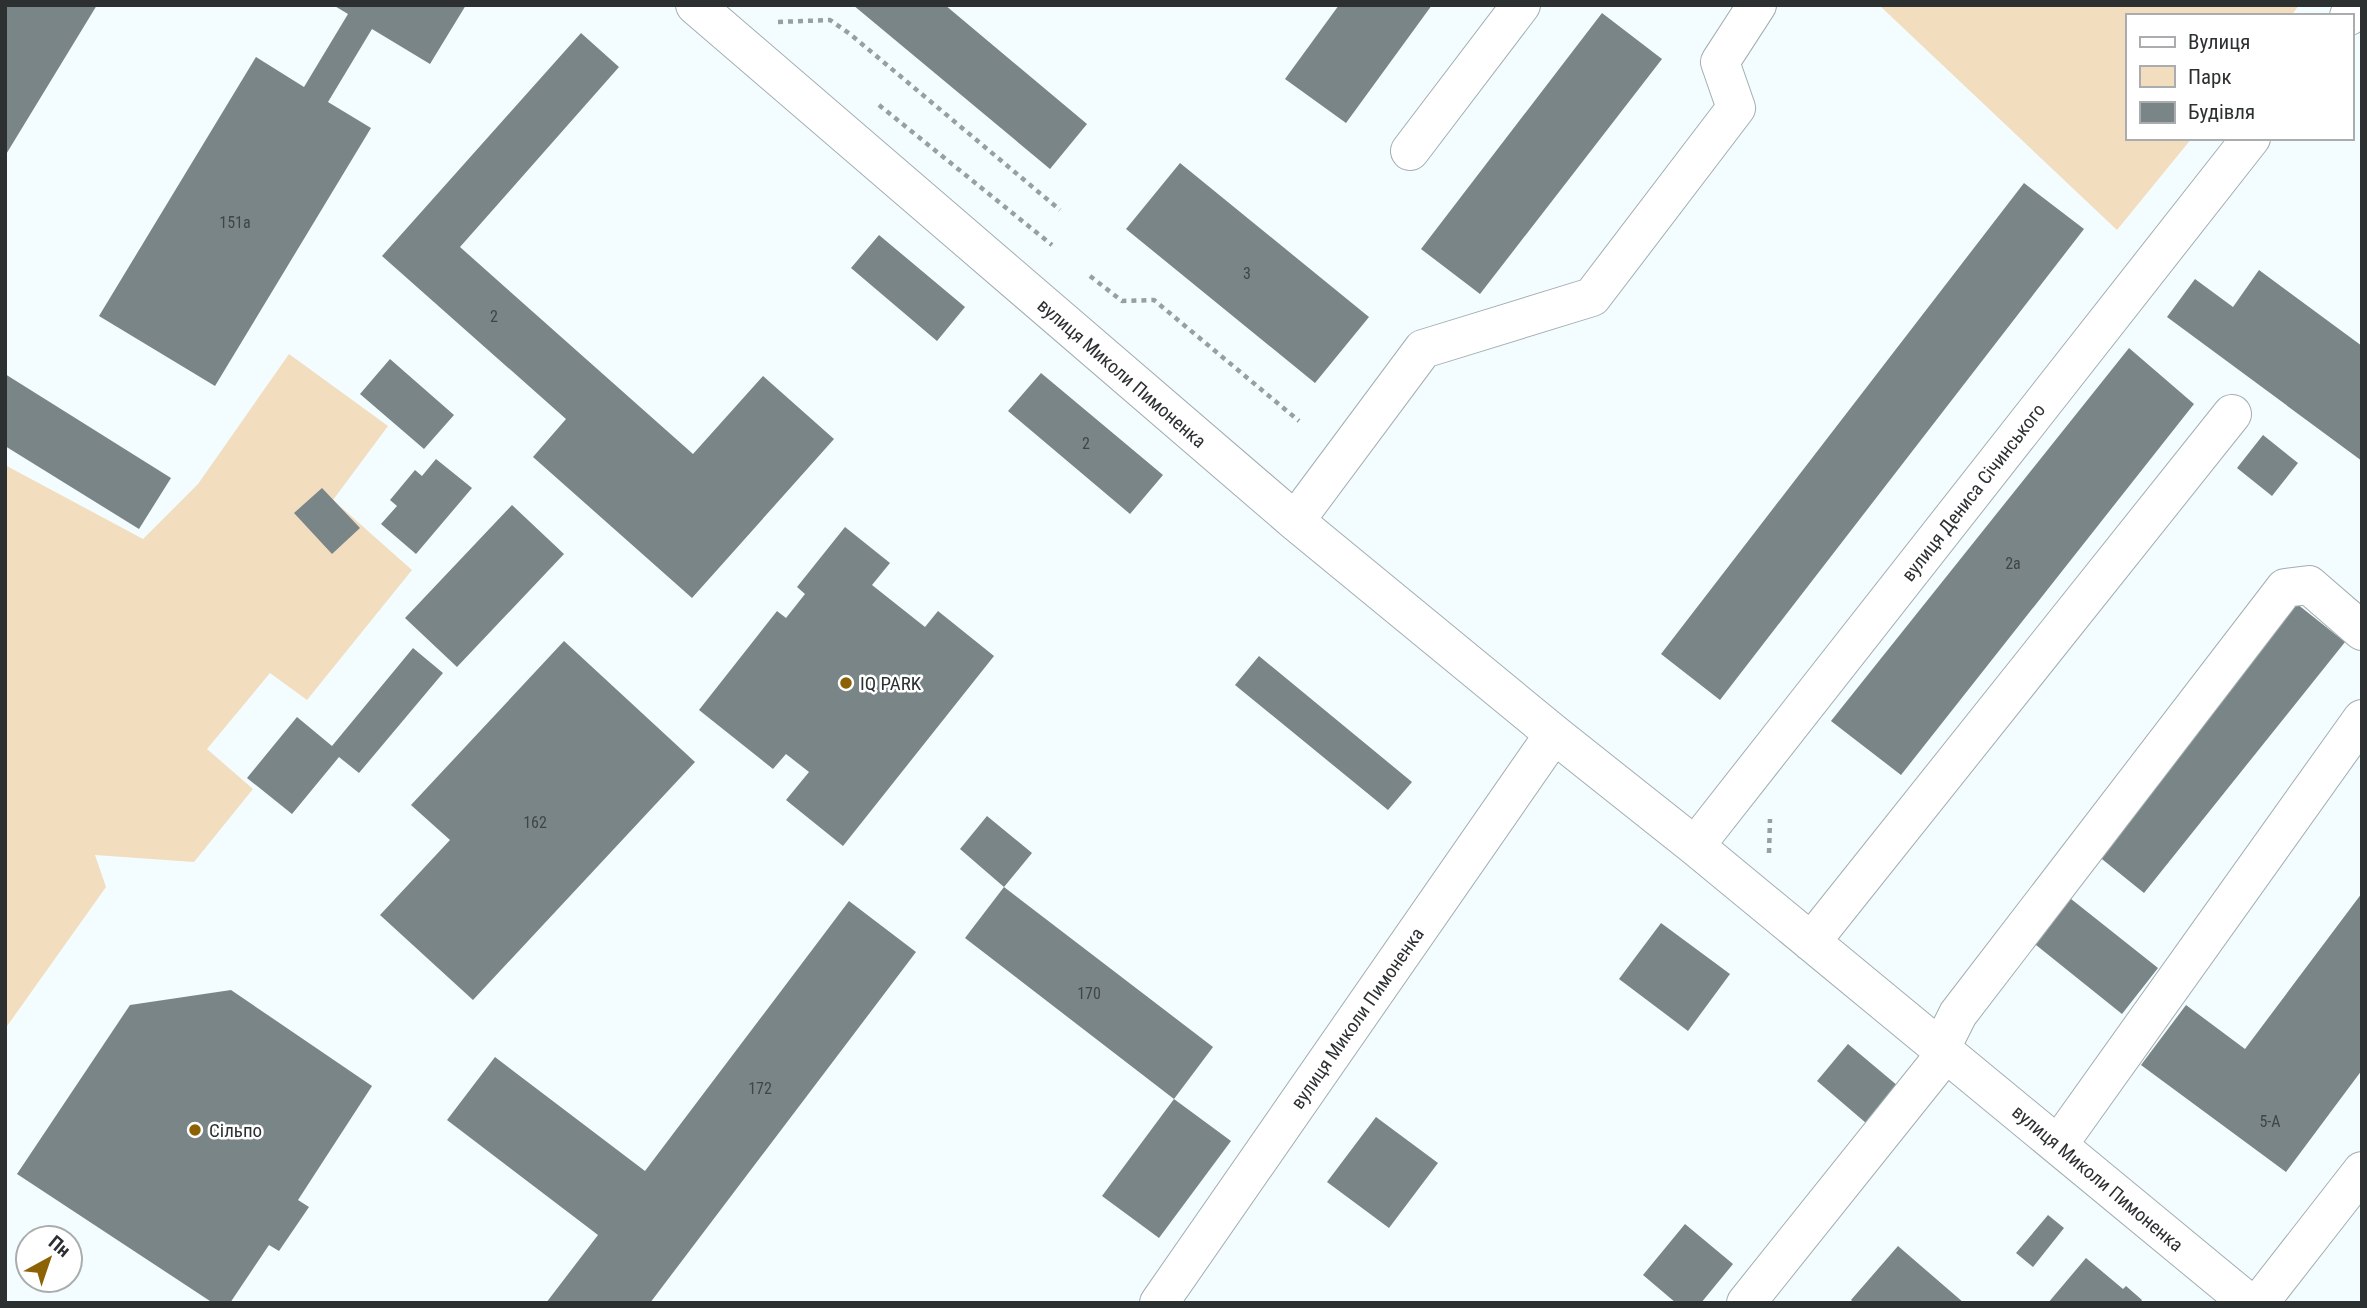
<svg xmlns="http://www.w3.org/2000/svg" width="2367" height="1308" font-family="'Roboto Condensed',sans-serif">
	<rect width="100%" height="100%" fill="#f3fcff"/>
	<path fill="#f2debe" d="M1879,5H2299L2291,16H2127V138H2192L2117,230Z
		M289,354L388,426L333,500L412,570L307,700L270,673L207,749L253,789L194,862L95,855L106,887L5,1029V465L143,539L198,484Z"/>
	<path fill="#7a8587" d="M5,5H97L5,156Z
		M333,5H466L430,64L372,29L328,102L371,128L215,386L99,316L256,57L304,87L348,14Z
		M853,5H945L1087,124L1050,169Z
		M1339,5H1432L1346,123L1285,79Z
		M1602,13L1662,59L1480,294L1421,249Z
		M581,33L619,67L460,247L693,454L763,376L834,439L692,598L533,457L566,419L382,256Z
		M1180,163L1369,317L1315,383L1126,229Z
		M2024,183L2084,229L1720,700L1661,654Z
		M879,235L965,307L937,341L851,268Z
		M2259,270L2362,346V461L2167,317L2195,279L2233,307Z
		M2129,348L2194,404L1901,775L1831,721Z
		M390,359L454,415L424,449L360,394Z
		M1041,373L1163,475L1130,514L1008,411Z
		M5,374L171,478L139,529L5,446Z
		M2263,435L2298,463L2272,496L2237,468Z
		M436,459L472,488L416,554L381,524L397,506L390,500L415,470L422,476Z
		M322,488L360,528L332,554L294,513Z
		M512,505L564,554L457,667L405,618Z
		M845,527L890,563L872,585L925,627L938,611L994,656L843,846L786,800L809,772L786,754L773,769L699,710L777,611L786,618L805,594L797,587Z
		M2292,600L2345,642L2144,893L2092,851Z
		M564,641L695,762L473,1000L380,915L450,840L411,805Z
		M413,648L443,673L359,773L339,757L292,814L247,778L297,717L332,746Z
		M1259,656L1412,782L1388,810L1235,685Z
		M987,816L1032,853L1004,887L960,849Z
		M1004,887L1213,1047L1174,1099L965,938Z
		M2061,891L2158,968L2122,1014L2025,936Z
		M2362,893V1070L2286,1172L2141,1065L2186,1005L2245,1049Z
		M849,901L916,952L650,1303H546L598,1235L447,1120L495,1057L645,1171Z
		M1661,923L1730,974L1688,1031L1619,979Z
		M231,990L372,1086L298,1200L309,1207L279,1251L269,1245L230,1303H213L17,1174L130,1005Z
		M1848,1044L1898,1086L1866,1123L1817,1081Z
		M1174,1099L1231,1141L1159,1238L1102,1196Z
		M1376,1117L1438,1163L1389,1228L1327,1182Z
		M2048,1215L2064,1228L2033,1267L2016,1253Z
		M1685,1224L1733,1264L1701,1303H1676L1643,1275Z
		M1898,1246L1964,1303H1854L1851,1300Z
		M2086,1258L2123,1289L2126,1286L2142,1300L2140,1303H2048Z"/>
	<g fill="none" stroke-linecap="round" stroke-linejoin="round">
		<defs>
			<path id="minor" d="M695,5L1295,521L1554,734L1695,846L2249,1303
				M2349,16L2357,5
				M1410,151L1521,5
				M1295,521L1423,349L1592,297L1736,108L1720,62L1757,5
				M1695,846L2251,138
				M1811,942L2232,414
				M1941,1048L1958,1014L2285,588L2309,585L2362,631
				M2058,1145L2362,719
				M1159,1303L1554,734
				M1746,1303L1946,1053
				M2259,1303L2362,1171"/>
		</defs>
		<use href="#minor" stroke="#a3aeb1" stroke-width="40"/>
		<path stroke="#989fa1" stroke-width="4.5" stroke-dasharray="5 5" stroke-linecap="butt" d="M778,22L830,20L850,34L1060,210
			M879,105L1052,245
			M1090,276L1122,301L1154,300L1299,421
			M1769,853L1770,819"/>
		<use href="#minor" stroke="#fff" stroke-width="38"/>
	</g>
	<g fill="#8c6205" stroke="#fff" stroke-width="2.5">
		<circle cx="846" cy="683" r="7"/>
		<circle cx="195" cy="1130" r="7"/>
	</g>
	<g text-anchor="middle" stroke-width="5" stroke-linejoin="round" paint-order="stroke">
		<g font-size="16" fill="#404546">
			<text x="235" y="228">151а</text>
			<text x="1247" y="279">3</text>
			<text x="494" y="322">2</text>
			<text x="1086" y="449">2</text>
			<text x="2013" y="569">2а</text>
			<text x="535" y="828">162</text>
			<text x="1089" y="999">170</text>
			<text x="760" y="1094">172</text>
			<text x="2270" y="1127">5-А</text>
		</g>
		<g font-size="19" fill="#2c3031" stroke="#fff">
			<text transform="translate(1122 373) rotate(41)" y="7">вулиця Миколи Пимоненка</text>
			<text transform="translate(1973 492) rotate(-52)" y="7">вулиця Дениса Січинського</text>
			<text transform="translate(1357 1018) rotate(-55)" y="7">вулиця Миколи Пимоненка</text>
			<text transform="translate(2098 1178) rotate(40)" y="7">вулиця Миколи Пимоненка</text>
		</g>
		<g font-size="19" fill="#2c3031" stroke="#fff" text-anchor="start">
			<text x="860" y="690">IQ PARK</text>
			<text x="209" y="1137">Сільпо</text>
		</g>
	</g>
	<rect width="2367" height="1308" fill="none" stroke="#2c3031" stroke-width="14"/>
	<rect x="2126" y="14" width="228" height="126" fill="#ffffff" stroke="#abacad" stroke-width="2"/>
	<rect x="2140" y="37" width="35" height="10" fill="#ffffff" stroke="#abacad" stroke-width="2"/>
	<text x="2188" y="49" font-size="21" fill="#2c3031">Вулиця</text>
	<rect x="2140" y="66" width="35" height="21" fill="#f2debe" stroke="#abacad" stroke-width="2"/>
	<text x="2188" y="84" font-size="21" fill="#2c3031">Парк</text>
	<rect x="2140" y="102" width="35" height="21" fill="#7a8587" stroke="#abacad" stroke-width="2"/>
	<text x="2188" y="119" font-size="21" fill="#2c3031">Будівля</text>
	<g transform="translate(49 1259) rotate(40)"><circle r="33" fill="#ffffff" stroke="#abacad" stroke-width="2"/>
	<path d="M0-5L12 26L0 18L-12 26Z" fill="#8c6205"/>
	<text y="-10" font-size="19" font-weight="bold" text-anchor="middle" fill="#2c3031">Пн</text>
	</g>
</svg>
